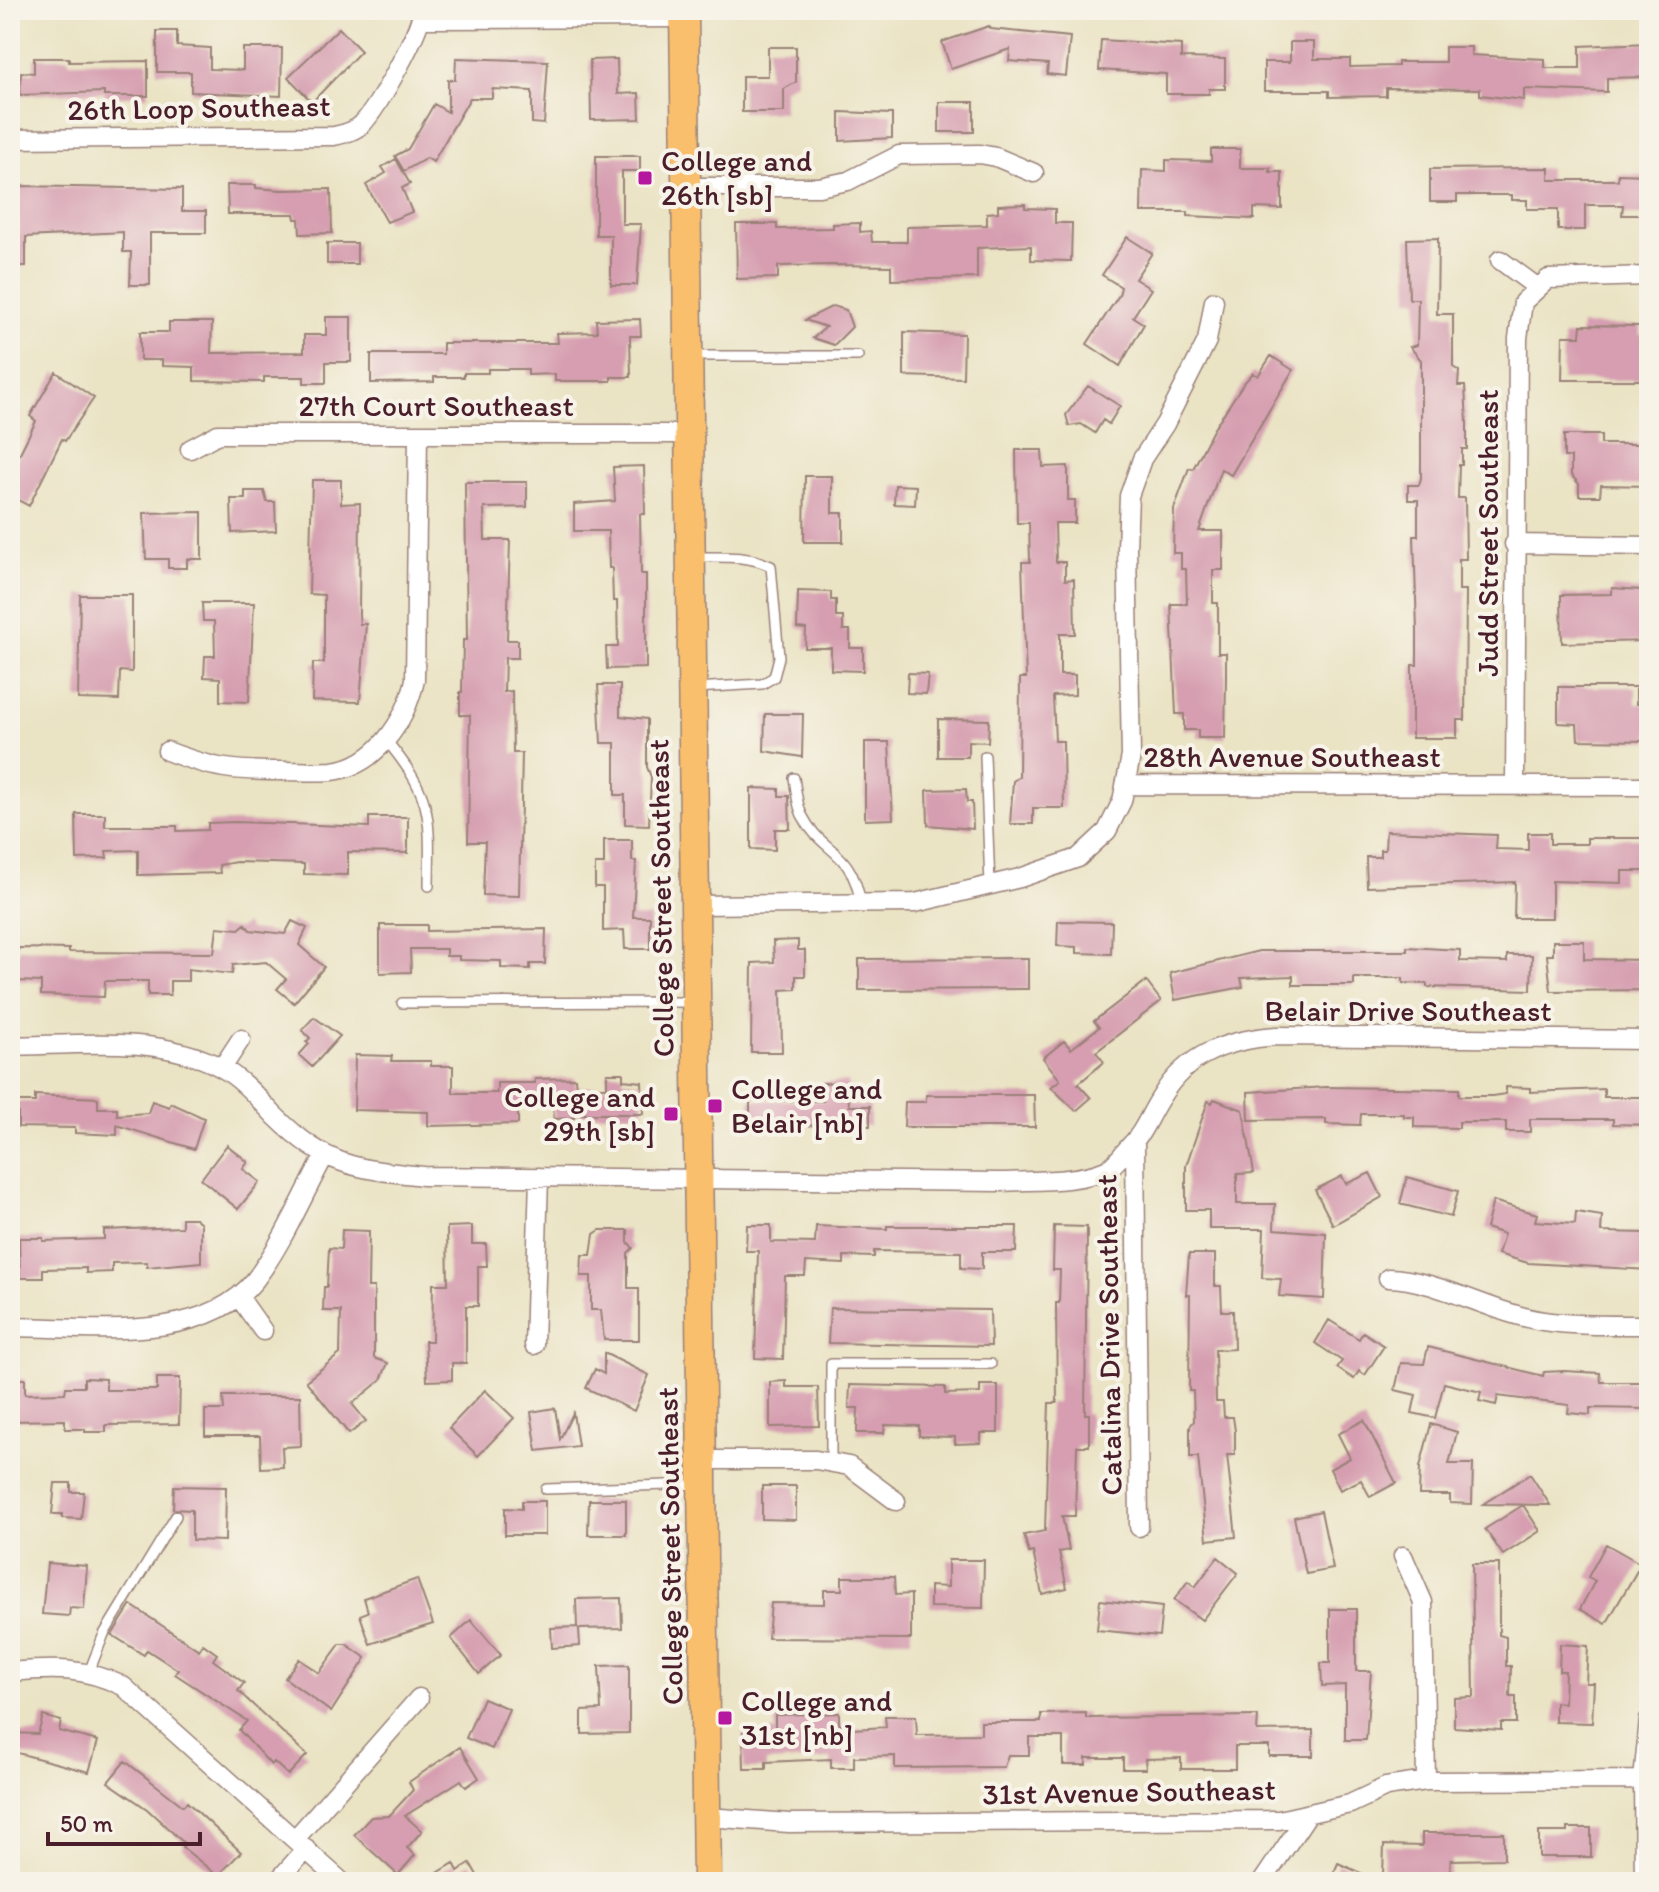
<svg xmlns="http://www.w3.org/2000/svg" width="1659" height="1892" font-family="Itim,sans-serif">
	<rect width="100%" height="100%" fill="#f7f3e8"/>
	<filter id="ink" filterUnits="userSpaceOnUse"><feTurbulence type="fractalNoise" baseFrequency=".0125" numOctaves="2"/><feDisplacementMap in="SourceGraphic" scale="16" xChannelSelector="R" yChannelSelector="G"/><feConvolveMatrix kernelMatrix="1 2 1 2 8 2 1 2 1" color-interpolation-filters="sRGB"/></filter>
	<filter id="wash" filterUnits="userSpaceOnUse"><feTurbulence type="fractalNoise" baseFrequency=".006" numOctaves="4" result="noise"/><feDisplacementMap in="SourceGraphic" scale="32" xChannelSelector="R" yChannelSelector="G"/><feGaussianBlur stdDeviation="1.8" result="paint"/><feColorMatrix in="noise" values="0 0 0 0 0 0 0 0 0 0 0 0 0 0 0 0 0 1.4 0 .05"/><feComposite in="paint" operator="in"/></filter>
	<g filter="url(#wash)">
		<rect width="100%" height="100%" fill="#eae3c4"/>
		<g id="blocks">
			<path fill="#d69eb0" d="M989,26L991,29L1070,37L1066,76L1047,74L1048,64L1009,61L1010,49L951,69L942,42Z
				M339,28L361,51L312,102L288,77Z
				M157,31H177V46L210,48V69L243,70V48H282L281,96L191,92V72H157Z
				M1101,40L1181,45V58L1225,59V89H1209V94H1166V74L1099,70Z
				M1290,42H1314V59H1350V67L1398,66V62H1445V47H1471V55L1545,59V68H1580V46L1649,43V77L1607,78V92L1524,89V100L1480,95V89L1386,88V96L1329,97V91H1264V62H1290Z
				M768,47H796V82L784,89V112H742V76H768Z
				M34,58H69V62L148,61V96H104V92L20,95L21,72L34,73Z
				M456,58L548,61L544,124L532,123V91L492,89V98H470L433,162L427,158L404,171L395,156L408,149L434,104L448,112V80H455Z
				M617,59L618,94L639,93L640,119L591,120L590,60Z
				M939,102H974V132H939Z
				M840,112L892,114V138L840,141Z
				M1211,149H1240V168H1270V172H1282V209L1254,208V219L1188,216V212H1141L1142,170L1166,171V160L1211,161Z
				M596,156H640V171H622V224H641L637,285H611V235H596Z
				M396,159L410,184L402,188L412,212L387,222L366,185L386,173L382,167Z
				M1549,168V180H1618V174L1649,175V215H1622L1623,205H1585V230H1558V209H1527V200H1512V195H1457V202H1430V169Z
				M227,185H256V188L281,190L331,189L332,233L300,234L299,219H295L294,214H228Z
				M18,186L182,189V211H206V233H150V285H130L131,252H123V232L26,237V266H10V235H18Z
				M1025,204V208L1055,209V223H1072L1071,261L1031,260V246L977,248V278L891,280V266L834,265L778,266V278L737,279L736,224H777V229L833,228V224L860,223V232L871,231L872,242H907V227L987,225V213L998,212V205Z
				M1127,237L1152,253L1135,279L1151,289L1133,317L1144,324L1120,366L1087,344L1119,295L1121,287L1102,275Z
				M1438,238L1437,314H1453V367L1459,371L1458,386H1465L1467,424V449H1462V465H1459L1458,498H1465L1466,559H1459V590H1466L1465,720H1457V738H1412V665H1417V630L1414,536H1418V500H1408V485H1419L1421,478V360L1410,347L1417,345L1418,299H1409L1407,239Z
				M327,243H357V264H327Z
				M833,306L846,310L852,327L834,345L813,338L826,327L805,320Z
				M326,317H351V362H326V383H304V377H264V382L194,381V367L162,366V360H140V332H169V322H212L211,353L304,352V335H326Z
				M640,319L641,336H630L631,377H611V381H555V374L528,375V369H488V373H464V377H434V382L371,383V354H443V343H558L557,333L597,332L596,320Z
				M1581,325L1640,326V335H1649V380H1562L1563,336H1580Z
				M904,332L964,334L963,378L904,376Z
				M1271,356L1293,370L1231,475L1221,469L1199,531H1223V570H1213V603H1218V653H1226V680L1225,738H1198V730H1184V714H1176L1171,604H1187L1186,569H1181V553H1173L1174,509L1189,468L1193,469L1213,430L1243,384L1253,373L1258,376Z
				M56,372L94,398L65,441L62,439L29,506L10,496V473L36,421L30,416Z
				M1088,386L1120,406L1109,424L1103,420L1095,433L1081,424L1069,426L1066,415Z
				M1564,435H1601V444H1642V449H1649V486L1601,485L1600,496H1579V484L1571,475V457H1564Z
				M1016,450H1042L1043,467L1068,466V500H1075V523H1055L1056,562H1065V580L1074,579L1075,634H1060V675H1075V695L1053,696L1055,741H1063L1064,808H1033V824H1010L1013,781L1019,777L1020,678H1026L1022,562H1030L1029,523H1017Z
				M644,466L645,514H640L641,574H646V668L607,669L606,647H618L617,601H613L612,568H609L608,531H574V504L615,501L613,467Z
				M805,476H832V513H843V542H804Z
				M312,480H341V504L360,503L359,615L360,624H366L360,702L312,701L313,663H324V595L309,594Z
				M465,482H527V507L484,508L485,540H510L507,640H518V658H505L504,692L512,691L513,753H522L519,896L483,895L485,842H468L470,715H460V692H462L463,640H467Z
				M895,485L916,486L915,505L894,504Z
				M245,491H264L267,502H275L276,531L232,533L231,499H245Z
				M202,512V559H187V568H168V559H146L144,513Z
				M1612,588L1641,590V600H1649V641L1562,643L1561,595L1612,594Z
				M798,591L831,592V600H836V617H843V630H850V648H863V671L831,670V648H805L806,629L797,628Z
				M80,595H132V672L120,671L119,700L78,699Z
				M202,603H254L249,702L220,701V678L204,677L205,656H215L214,621H203Z
				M908,673L928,674L926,694L907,693Z
				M598,685H620V716L647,719V767L651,777L649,825L625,824V795H615V743H601Z
				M1558,687H1636V704H1648L1649,741L1578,740L1577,724L1558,723Z
				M765,714H803L802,757L764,751Z
				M938,719L989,720L988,742L968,741V757H938Z
				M865,742H889L893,819L865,820Z
				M751,788L779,789V796H789L790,829H775V850L751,849Z
				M966,789L967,802H972L973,829L928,825L927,790Z
				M76,814H105V826H177V831L208,830V823L235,822L369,827V817H408V853L348,852V875L304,874V864L236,862L219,865L220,873L138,875V850L106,851L107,858L77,859Z
				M1386,831L1497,835L1496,849L1528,850V833H1550V844H1587V838H1649V871H1622V883L1552,881V918H1514L1515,882L1367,887L1366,857H1380V850H1385Z
				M604,840H632V861H636L633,917H650V949H625L624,930L603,931V887H595V864H604Z
				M292,921L307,928L299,945L324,967L294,1003L277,989L286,979L266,962L233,965L232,974L188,969V981H170V995H148V981H105L104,997L41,995V982L18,981V948L69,949V952L214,953L217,927L239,929L245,924L250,930L285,934Z
				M1058,921L1112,922L1111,954L1077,953V947L1057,946Z
				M380,925H427V931L546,929L545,964H530V969L501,968V961L459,960V956H446V949H410L411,972L380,973Z
				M798,940V950H805V976H796V989L781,990L782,1052H751L752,963L774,962L773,941Z
				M1553,941H1584V959L1649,960V990L1551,991L1547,955H1553Z
				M1407,947L1460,950V961L1507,962V955H1532L1531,990L1427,987V984L1403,983V978H1354V985H1293V976L1241,978L1243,987L1175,1000L1170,973L1259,951H1407Z
				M1028,958V989L859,990V959Z
				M1146,981L1161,1001L1096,1052L1104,1062L1078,1084L1091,1098L1076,1111L1051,1087L1060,1080L1043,1058L1064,1041L1071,1049L1099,1027L1094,1021Z
				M314,1017L340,1036L312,1067L299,1055L309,1044L306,1042L310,1038L302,1030Z
				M355,1055L392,1056L391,1061H431V1066H453V1093H497V1083H535V1079L575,1078L576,1087H607V1073H623V1080L642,1082L643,1114H574V1118L554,1119L553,1104L518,1105V1124L428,1126V1112L354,1110Z
				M848,1082L849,1106H870V1126L750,1125V1100L823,1101L822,1083Z
				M1326,1087L1459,1089V1096H1492L1506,1094V1087L1530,1088V1092L1604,1089V1097H1649V1125L1613,1124V1119H1530V1132H1506V1122H1459V1128L1414,1127V1117H1404V1114H1361L1360,1125L1326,1124V1119L1249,1120L1248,1092Z
				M35,1095L98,1098V1108H117V1115L148,1113L152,1101L169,1107L171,1103L204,1118L194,1149L117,1125V1135L75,1133V1128L18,1127V1102H35Z
				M926,1095H1034L1035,1127H904L905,1102H926Z
				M1214,1099L1243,1110L1254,1173L1237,1174V1204H1275L1274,1229L1326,1233L1324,1299L1279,1296L1281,1279L1262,1278L1264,1229H1209V1210H1186V1166L1208,1101L1212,1103Z
				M227,1145L248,1162L243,1169L260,1182L238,1209L201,1179Z
				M1370,1173L1382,1197L1333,1225L1315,1190L1342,1176L1346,1184Z
				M1407,1177L1458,1191L1451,1217L1400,1204Z
				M1493,1201L1537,1214L1535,1221L1575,1224L1576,1212L1602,1216L1601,1232L1649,1233V1270L1528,1263L1498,1254L1504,1234L1486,1228Z
				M182,1218H195L201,1223V1262L147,1267V1262L112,1263V1272L86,1273V1268L43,1269V1278H20L19,1238H43V1241L104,1239V1230L182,1227Z
				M747,1225H771V1242L815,1243L816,1226L887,1229V1226H1017L1016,1252H982V1269L961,1268V1252L874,1251V1257L844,1256V1264L806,1262L805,1276H785L783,1359L755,1358L758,1251H746Z
				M472,1226V1244H486L487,1266H478V1306H466V1363H452V1380L427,1381L425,1341H432L433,1284H448L447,1227Z
				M1054,1226L1087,1227L1085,1414H1089V1446H1077L1075,1516H1062L1069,1550L1059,1552L1067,1588L1042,1594L1033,1552L1029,1553L1024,1535L1045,1531L1049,1403H1057L1056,1303H1059L1060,1270H1053Z
				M342,1230L369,1231L368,1287H374V1358L388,1363L381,1380L352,1404L366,1421L349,1434L306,1381L340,1354L341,1311H323L324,1287H327L329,1248L341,1249Z
				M600,1230H628V1242L633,1248L628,1253V1288H639V1340H604L601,1310H591V1276H581L582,1255H591L594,1234Z
				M1189,1254H1215V1286H1221L1222,1311H1233L1234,1349L1215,1350L1216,1402H1223L1224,1417H1233L1235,1431V1455H1227L1236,1537L1207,1540L1198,1457H1190V1426L1194,1421L1193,1391H1189L1190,1295H1186Z
				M830,1308L990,1310L991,1346L828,1343Z
				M1329,1320L1359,1339L1363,1332L1384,1346L1365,1375L1359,1371L1354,1379L1337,1368L1342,1361L1315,1343Z
				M1428,1347L1543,1376L1544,1372L1564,1371L1600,1373L1601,1382H1649V1409L1590,1408V1415L1568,1413L1569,1405L1498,1396L1496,1405L1479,1401L1481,1392L1444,1383L1435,1418L1412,1413L1416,1395L1395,1390L1401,1363L1424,1364Z
				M604,1353L649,1375L634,1411L586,1388L595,1369L604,1374Z
				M84,1378L106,1379V1390H157V1378H180L179,1424L106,1425V1432H85V1429H65V1420L10,1421V1379H25V1394L65,1393L66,1387H84Z
				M786,1381V1387H818L819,1426L770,1427V1382Z
				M850,1385L945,1387V1394L980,1393V1385H998V1433H981V1443L955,1444V1437L919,1436V1426L885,1425L884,1433H857L858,1408H849Z
				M485,1390L514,1418L478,1456L449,1428Z
				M223,1396H300L301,1446L282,1447L283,1467L261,1468L260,1436H205V1410H224Z
				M555,1408L560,1439L573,1413L578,1446L537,1451L531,1412Z
				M1364,1420L1396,1483L1370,1497L1361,1480L1340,1490L1330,1469L1350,1458L1338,1434Z
				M1431,1424L1457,1432L1449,1464H1473L1472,1504L1450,1503V1495H1419L1420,1467Z
				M1530,1474L1550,1505L1483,1504Z
				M55,1483H71V1492H84L81,1519L62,1518V1514H52Z
				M174,1486L226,1487L225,1541L192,1540V1510L173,1509Z
				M762,1486H796V1520L762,1519Z
				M589,1500H626V1535H588Z
				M522,1501H545V1535H505V1508L522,1509Z
				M1523,1505L1540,1531L1503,1555L1485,1529Z
				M1321,1511L1333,1569L1306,1574L1294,1517Z
				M1606,1544L1641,1564L1606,1624L1580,1609L1595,1581L1588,1577Z
				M1218,1557L1238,1573L1202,1620L1174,1600L1188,1581L1195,1587Z
				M948,1560H984L983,1608L930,1607V1586L948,1587Z
				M47,1563L87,1566L84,1609L70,1608L69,1616L42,1614Z
				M1472,1564H1499V1635L1506,1637V1666H1511L1510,1697H1516V1723H1501V1730L1454,1727V1698L1474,1697Z
				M842,1577H894L895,1595L911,1594V1639L768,1638L771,1603L824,1604V1590H842Z
				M417,1579L433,1624L370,1644L360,1615L368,1612L364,1598Z
				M621,1598L622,1628L579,1629L580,1646L552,1648L551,1628L577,1627L576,1599Z
				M1100,1600L1162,1607L1159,1636L1097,1630Z
				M131,1605L199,1650L203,1644L217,1654L213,1660L244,1683L238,1691L307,1755L288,1775L274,1762L271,1765L239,1730L247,1721L175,1674L178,1670L147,1650L144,1655L112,1635Z
				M1330,1609H1356V1671H1371L1366,1740H1345V1685L1322,1686L1321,1663H1330Z
				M471,1620L501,1655L479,1674L451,1638Z
				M340,1644H346L366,1658L331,1712L285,1678L299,1659L319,1673Z
				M1560,1644L1588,1646L1586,1683H1594L1592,1723L1555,1722V1702L1564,1703L1565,1671H1559Z
				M629,1665V1733L582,1734V1711L601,1710L599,1666Z
				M483,1698L509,1709L492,1749L466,1738Z
				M839,1713V1725H852V1729L886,1727L885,1716H916L917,1735L981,1734V1722H1041V1714L1086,1713V1718L1258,1716L1257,1731L1313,1730V1756H1269V1746H1235V1769H1181V1758L1145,1759L1146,1769H1123V1758H1086V1765H1063V1737H1029V1755H1008L1004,1767L895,1768V1756L854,1757V1768H831V1759L766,1762V1769H744L743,1732L775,1731V1715Z
				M43,1716L61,1721L59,1731L98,1741L89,1772L10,1751V1733L38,1734Z
				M460,1747L479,1778L466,1787L461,1780L405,1816L422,1831L407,1848L415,1855L398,1875L354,1835L371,1817L389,1816L413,1790L409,1782Z
				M125,1761L183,1806L187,1802L241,1852L218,1876L182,1847L185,1844L147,1809L108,1782Z
				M1567,1828H1591V1857H1539V1832H1567Z
				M1422,1833H1504V1859L1451,1860L1450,1876H1429V1882H1412V1876H1383L1384,1845L1422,1846Z
				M454,1863L458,1871L470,1863L481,1882H423Z
				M1338,1863L1381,1882H1330Z"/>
		</g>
	</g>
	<g filter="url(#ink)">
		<use href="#blocks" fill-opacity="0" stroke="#9a8178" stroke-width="2"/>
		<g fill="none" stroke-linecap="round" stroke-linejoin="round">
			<defs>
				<path id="service" d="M693,356H858
					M695,688L762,684L774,677L779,657L771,566C747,555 722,557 696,557
					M386,740C433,797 430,814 429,886
					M985,756L990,885
					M794,778C796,789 797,805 802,815C822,855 851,846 861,904
					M402,1003L693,1002
					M831,1463V1364H991
					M546,1489L699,1484
					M89,1672L104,1634L176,1516"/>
				<path id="minor" d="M422,19L684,18
					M10,139L334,136C344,134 357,130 363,123C378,107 422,29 422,10
					M685,187H819L848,181L899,155L980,154L996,157L1034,173
					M1500,260L1538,288
					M190,449L218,434H687
					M1514,544L1649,546
					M167,751C214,769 232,771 282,771C299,771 316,772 332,771C377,766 406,720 415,680L418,434
					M1126,785L1649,786
					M1515,785L1518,338L1523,302L1548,279L1649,276
					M696,905L915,903L1020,878L1078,858L1107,831L1122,801L1131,756L1127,548L1129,496L1142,459L1165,424L1207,341L1214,301
					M10,1046C79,1045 157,1034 220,1067C241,1078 259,1099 275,1116C326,1166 354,1169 423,1176L1001,1182C1033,1180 1075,1183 1106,1170C1114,1166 1122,1155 1128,1148C1144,1133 1149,1115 1161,1097C1187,1053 1228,1040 1276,1036L1649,1040
					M222,1068L241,1039
					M1135,1142L1139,1527
					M1388,1278C1437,1279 1491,1313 1543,1321C1577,1326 1615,1325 1649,1325
					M239,1297L263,1331
					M10,1327C84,1327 204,1345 255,1280C283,1243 302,1197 324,1157
					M534,1345L539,1177
					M703,1460H816L849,1466L896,1501
					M1403,1556L1423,1602L1426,1781
					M10,1672C55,1668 82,1667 123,1686L342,1882
					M707,1817L789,1823L1279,1820L1350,1804L1386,1787L1426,1781L1643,1780
					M295,1839L419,1698
					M277,1882L306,1849
					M1262,1882L1308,1814
					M1644,1882L1643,1780L1649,1719"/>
				<path id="primary" d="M684,10L707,1882"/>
			</defs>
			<use href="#service" stroke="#9a8178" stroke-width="12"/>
			<use href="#minor" stroke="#9a8178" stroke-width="21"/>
			<use href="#primary" stroke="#9a8178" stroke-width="31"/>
			<use href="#service" stroke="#fff" stroke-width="9"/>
			<use href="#minor" stroke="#fff" stroke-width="18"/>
			<use href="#primary" stroke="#f9bf6d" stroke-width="28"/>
		</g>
	</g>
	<g fill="#b5179e" stroke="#f7f3e8" stroke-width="3">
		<rect x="637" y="170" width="16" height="16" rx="4"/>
		<rect x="707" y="1098" width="16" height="16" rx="4"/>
		<rect x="663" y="1106" width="16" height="16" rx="4"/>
		<rect x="717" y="1710" width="16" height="16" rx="4"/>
	</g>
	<g text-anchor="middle" stroke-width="8" stroke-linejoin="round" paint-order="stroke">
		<g font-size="30" fill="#4a1f2b" stroke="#f7f3e8">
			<text transform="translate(199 108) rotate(-1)" y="10">26th Loop Southeast</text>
			<text x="436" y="416">27th Court Southeast</text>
			<text transform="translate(1488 533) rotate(-90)" y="10">Judd Street Southeast</text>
			<text x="1292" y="767">28th Avenue Southeast</text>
			<text transform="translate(661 898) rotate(-91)" y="10">College Street Southeast</text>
			<text x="1408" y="1021">Belair Drive Southeast</text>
			<text transform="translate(1109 1335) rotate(-91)" y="10">Catalina Drive Southeast</text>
			<text transform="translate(670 1546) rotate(-91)" y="10">College Street Southeast</text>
			<text transform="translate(1129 1792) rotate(-1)" y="10">31st Avenue Southeast</text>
		</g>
		<g font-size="30" fill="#4a1f2b" stroke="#f7f3e8" text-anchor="start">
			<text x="661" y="171">College and<tspan x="661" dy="34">26th [sb]</tspan></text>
			<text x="731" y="1099">College and<tspan x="731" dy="34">Belair [nb]</tspan></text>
			<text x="655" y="1107" text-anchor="end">College and<tspan x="655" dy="34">29th [sb]</tspan></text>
			<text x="741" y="1711">College and<tspan x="741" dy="34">31st [nb]</tspan></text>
		</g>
	</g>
	<rect width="1659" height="1892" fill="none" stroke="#f7f3e8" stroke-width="40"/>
	<path d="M48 1832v12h152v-12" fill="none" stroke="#4a1f2b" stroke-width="4"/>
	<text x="60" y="1832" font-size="24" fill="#4a1f2b" stroke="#f7f3e8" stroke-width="6" paint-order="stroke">50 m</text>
</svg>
